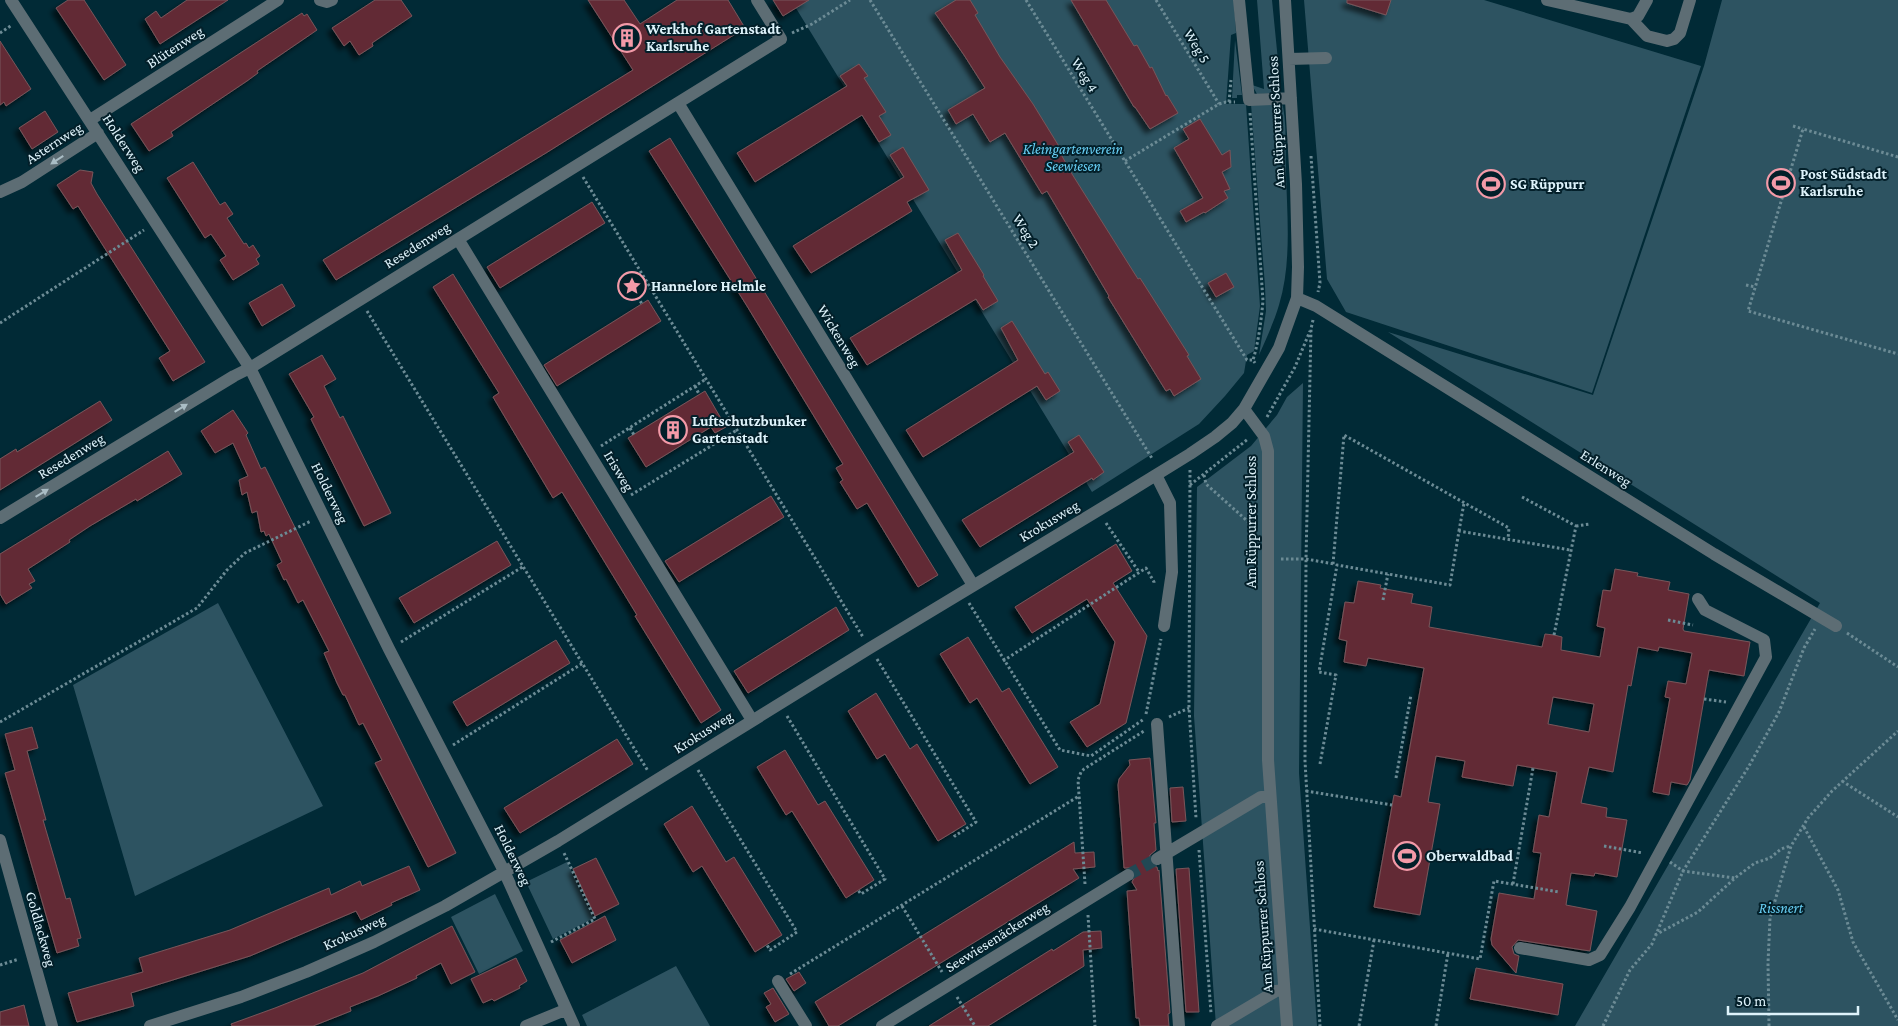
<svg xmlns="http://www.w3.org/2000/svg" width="1898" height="1026" font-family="'Crimson Pro',serif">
	<defs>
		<filter id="shadow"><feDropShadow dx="-4.5" dy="4.5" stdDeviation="2.5" flood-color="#0009"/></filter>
	</defs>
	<rect width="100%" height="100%" fill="#012a36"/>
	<path fill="#2d5361" d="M791,0H1234L1236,33L1231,35L1226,104H1246L1260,306L1254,351L1247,355L1244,373L1225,396L1199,424L1092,492Z
		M1257,0H1272L1281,91L1280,93L1257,94L1252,85L1264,89Z
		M1304,0H1484L1701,66L1592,393L1346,312L1327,279Z
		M1722,0H1898V1026H1575L1820,603L1388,332L1593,395L1704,66Z
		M1235,40L1242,95H1237V98H1232Z
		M1251,104H1281L1283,106C1287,127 1285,150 1286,171C1287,216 1292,262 1279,305C1274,322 1266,339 1259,355L1266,311L1265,286Z
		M1303,383L1299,773L1317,1026H1216L1194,716L1197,487L1251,446L1277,415L1287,397Z
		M218,603L323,806L135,896L73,685Z
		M567,862L594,918L553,939L526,882Z
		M495,894L523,951L479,974L451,917Z
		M676,966L710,1026H587L582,1015Z"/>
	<path fill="#622c36" stroke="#79555a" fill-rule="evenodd" filter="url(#shadow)" d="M68,0H84L126,65L104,80L56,8Z
		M187,0H228L160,44L145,19L156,11L161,18Z
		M375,0H401L412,16L372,43L373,46L359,55L350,41L344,46L332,28Z
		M588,0H624L640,24L677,0H728L745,28L546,153L336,280L323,260L633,70Z
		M773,0H809L783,16Z
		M956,0H970L978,13L975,15L1000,57L1033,104L1060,148L1058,149L1072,174L1138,279L1140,278L1189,355L1187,356L1201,379L1174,396L1170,389L1166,391L1108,297L1109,296L1047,191L1042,194L1005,133L990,142L973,114L956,124L948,110L985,88L964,55L935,13Z
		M1071,0H1106L1134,46L1137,45L1150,68L1152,67L1166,96L1167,95L1178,113L1150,129L1135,107H1134Z
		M1347,0H1391L1386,15L1347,3Z
		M302,13L304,16L307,14L317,30L257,71L258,73L247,81L171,132L173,136L149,151L131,124Z
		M0,41L31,89L6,106L4,102L0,105Z
		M859,64L868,76L864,78L886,112L879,116L891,135L879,142L862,115L755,182L737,153L847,86L840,76Z
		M45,111L58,132L32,149L19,128Z
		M1200,119L1222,155L1230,150L1231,167L1222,172L1230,189L1224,191L1228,198L1205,213L1204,212L1186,222L1180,211L1203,198L1174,148L1189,139L1183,129Z
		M670,138L938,575L918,587L867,503L857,509L840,482L843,480L836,468L843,464L747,306L649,151Z
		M903,147L929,190L907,202L912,211L811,273L793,246L904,177L890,155Z
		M193,162L220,205L225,202L233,214L227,218L244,244L246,243L249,248L253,245L260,256L256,259L259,264L233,280L220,260L226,256L211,234L205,238L167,178Z
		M80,170L93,172L91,183L97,194L205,362L173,381L159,358L170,351L78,206L73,209L57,185Z
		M592,202L605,223L500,288L487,267Z
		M958,233L984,275L983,276L998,301L983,310L976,299L867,365L850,338L962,270L945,240Z
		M1226,273L1234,287L1216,297L1208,283Z
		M453,274L721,710L701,723L635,616L637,615L562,492L553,498L493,397L499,393L433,287Z
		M282,284L295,306L262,326L249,303Z
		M648,300L661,321L557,386L544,365Z
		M1012,321L1045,374L1048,372L1060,391L1046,400L1037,386L923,457L906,430L1018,360L1001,328Z
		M322,355L336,379L324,386L340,418L343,416L391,513L364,526L311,419L314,417L289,374Z
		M705,391L726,427L715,433L711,427L646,467L628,438Z
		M100,401L112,420L0,490V459L16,449L17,452Z
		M233,410L248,433L246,435L261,469L265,467L456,853L428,867L375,763L382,760L363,723L359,725L345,695H343L337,683L324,653L329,651L303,600L298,603L286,579L284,580L277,565L282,562L269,534L266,536L264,531L261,532L257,511L252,513L247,492L242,495L239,480L248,476L233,443L215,453L201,431Z
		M1079,435L1104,472L1093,480L1092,478L980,547L962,520L1074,452L1068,442Z
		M168,451L182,474L137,501L136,499L90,526L69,540L70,542L28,569L35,581L29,584L32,588L6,604L0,594V554Z
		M771,496L784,517L679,582L665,561Z
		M497,541L511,565L414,623L399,598Z
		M1116,544L1132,571L1113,583L1147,636L1126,723L1087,747L1070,722L1100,704L1115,642L1087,599L1032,633L1015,607Z
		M1615,569L1638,573L1637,576L1670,582L1668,590L1689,594L1683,629L1684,631L1750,642L1744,676L1709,670L1690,780L1687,785L1671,782L1669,795L1653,792L1670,698L1665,697L1668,681L1686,684L1692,653L1659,647L1658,651L1638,647L1631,686L1628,685L1613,772L1589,767L1581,803L1607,808L1606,817L1627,820L1617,877L1595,873L1594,876L1571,873L1566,905L1597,911L1590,951L1518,940L1512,947L1514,954L1519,956L1516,973L1492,945L1491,939L1499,893L1534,899L1541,853L1533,852L1539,815L1549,817L1557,772L1517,765L1513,786L1462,777L1465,761L1436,756L1428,802L1440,804L1420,915L1374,907L1394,795L1401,797L1424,668L1368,658L1366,666L1344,662L1347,641L1339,639L1345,602L1354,603L1358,581L1381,585L1380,588L1413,594L1411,603L1432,607L1429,627L1542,647L1545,634L1554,635L1562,637L1561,650L1600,657L1605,628L1597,626L1603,590L1611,591ZM1553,697L1594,704L1589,732L1548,724Z
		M836,607L849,630L748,693L734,671Z
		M968,637L1002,692L1009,688L1058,767L1030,784L977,698L970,703L940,654Z
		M556,640L570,663L467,726L453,702Z
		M876,693L910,749L917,744L966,824L938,841L885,754L877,759L848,711Z
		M32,727L38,748L27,751L46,820H43L53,854L66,899L70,898L81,938L77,939L79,946L57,953L5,773L15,770L5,734Z
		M617,739L633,764L520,833L504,808Z
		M785,750L818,805L825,801L874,880L846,898L792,811L786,815L757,767Z
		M1150,758L1156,823H1154L1156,850L1150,855L1149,860L1153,866L1157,867L1158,871L1159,870L1170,1013L1168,1014L1169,1026H1140L1139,1018H1136L1127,891L1137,890L1132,882L1136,874L1131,868H1124L1121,825L1118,785L1119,779L1130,765L1129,760Z
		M1183,787L1186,821L1172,822L1170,788Z
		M692,806L726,862L734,857L782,935L755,952L702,866L693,872L664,824Z
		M1074,842L1075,853L1094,852L1095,867L1073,869L1079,878L838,1026H829L815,1002Z
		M596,858L619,904L595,916L573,869Z
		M409,866L420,890L391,903L392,905L361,920L356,911L250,956L131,993L134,1006L77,1022L68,993L143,972L139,958L230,930L329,888L331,895L360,881L362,886Z
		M1189,868L1199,1012H1186L1176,869Z
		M605,916L616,940L572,963L560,940Z
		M452,926L475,972L451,984L441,963L416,976L417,978L378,996L350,1007L351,1011L313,1026H232L231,1024L275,1008L363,973Z
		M1101,931L1102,948L1083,950L1084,966L988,1026H929L1052,949L1053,951L1083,932Z
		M516,958L527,981L519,986L520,988L494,1001L492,999L483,1003L471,979Z
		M1476,968L1563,984L1558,1015L1470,999Z
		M799,972L806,983L794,991L786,979Z
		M773,988L789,1014L775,1022L766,1007L771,1004L764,993Z
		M24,1005L29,1026H0V1012Z"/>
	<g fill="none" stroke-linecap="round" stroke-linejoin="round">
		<path stroke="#224854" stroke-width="12" stroke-dasharray="12 6" stroke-linecap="butt" d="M1128,875L1157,859"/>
		<path stroke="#6c8b95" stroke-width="3" stroke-dasharray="2.5 2.5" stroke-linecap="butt" d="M870,0L1153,460
			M1026,0L1247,360H1253L1255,363
			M1156,0L1219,104
			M0,33L12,25
			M792,33L812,24L850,0
			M1229,102L1231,80
			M1250,113L1263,301C1261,321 1259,340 1253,360
			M1793,126L1803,129
			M1311,156L1320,283L1318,292
			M1898,157L1803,129L1748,311L1898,354
			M1125,161L1219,104L1226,102H1235
			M583,177L863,637
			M630,284L642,304
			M1746,285L1755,287
			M367,311L648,771
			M1313,320L1311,329L1306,559L1305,761L1320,1026
			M0,323L144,230
			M695,386L699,394
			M1267,417L1295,367L1310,331
			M630,428L634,435
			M601,446L706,379
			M1190,470L1189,708L1196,818
			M1204,475L1206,484L1254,527
			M1190,485L1248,439
			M631,495L737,430
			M1522,497L1576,526L1554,635
			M1106,523L1139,572
			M1576,526L1590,524
			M1459,531L1464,503
			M1281,559H1306L1334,564
			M1333,564L1344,435L1509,528L1508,539
			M1383,600L1388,574
			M969,603L1060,750L1091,756L1144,719
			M1668,620L1693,625
			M1847,633L1898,667
			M401,642L524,566
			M877,659L976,822L955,836L953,832
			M1003,661L1146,568L1154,582V585
			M1704,699L1726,702
			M1146,714L1161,639
			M787,716L885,879L861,894L858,890
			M1169,717L1189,708
			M0,722L197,608L227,570L245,553L311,521
			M453,745L583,663
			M1320,764L1336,675L1319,672L1337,565L1450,585L1459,531L1570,550
			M698,770L797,932L770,950L767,945
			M1396,778L1411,695
			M1842,781L1898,817
			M1306,791L1392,805
			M1804,827L1838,890L1853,942L1898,1020
			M1604,846L1643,853
			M1199,850L1211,1013
			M1670,862L1683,871L1735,878
			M1085,884L1078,780L1081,772L1084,769L1144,731
			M1513,884L1533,768
			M902,906L942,972
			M1088,915L1095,1026
			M1314,929L1480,959L1494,881L1559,892
			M1655,935L1698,912L1735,878L1755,863L1770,858L1781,849L1790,846
			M551,942L595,919L564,853
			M0,965L19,959
			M790,974L1079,796
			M957,997L975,1026
			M1359,1026L1374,940
			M1436,1026L1448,953
			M1603,1026L1630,970L1652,944L1683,871L1749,766L1779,712L1804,648L1815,629
			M1769,1026L1768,963L1770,918L1791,846L1808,818L1832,791L1898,731"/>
		<path stroke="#5d6d74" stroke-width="12" d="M11,0L250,368L389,649L504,871L574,1026
			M320,0L327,2L332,0
			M1239,0L1249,100L1291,98
			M1547,0L1631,19L1647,36L1667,41L1674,39L1680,33L1690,0
			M1631,19L1638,16L1647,0
			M1289,59L1326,58
			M678,103L973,585
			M90,120L278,0
			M0,192L22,182L98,133
			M458,239L752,720
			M1297,298L1316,306L1714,554L1836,626
			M1244,409L1264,436L1268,451V760L1287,1026
			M1156,475L1170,503L1172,572L1164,626
			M0,518L234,376L250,368L781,39L757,0
			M1157,724L1179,1026
			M0,840L52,1026
			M1157,859L1261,797H1270
			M1520,948L1589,960L1600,955L1630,907L1766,657L1764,640L1705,610L1698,599
			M778,981L806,1026
			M150,1026L241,997L306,972L374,942L445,906L558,841L870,648L1117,499L1190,454L1215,437L1232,423L1244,409L1279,348L1297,298L1298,267L1296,184L1285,0
			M526,1026L565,1010
			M882,1026L1128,875
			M1217,1026L1276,991L1284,990"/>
	</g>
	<defs><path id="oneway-solid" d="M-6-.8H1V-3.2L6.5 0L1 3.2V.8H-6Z" transform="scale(1.25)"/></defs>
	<g fill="#aabdc5">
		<use href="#oneway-solid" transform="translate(57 160) rotate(147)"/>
		<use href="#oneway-solid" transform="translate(181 408) rotate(-31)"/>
		<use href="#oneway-solid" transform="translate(42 493) rotate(-31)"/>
	</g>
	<defs>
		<symbol id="building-ring" viewBox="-11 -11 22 22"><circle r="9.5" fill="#031f29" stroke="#f39aa8" stroke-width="1.5"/><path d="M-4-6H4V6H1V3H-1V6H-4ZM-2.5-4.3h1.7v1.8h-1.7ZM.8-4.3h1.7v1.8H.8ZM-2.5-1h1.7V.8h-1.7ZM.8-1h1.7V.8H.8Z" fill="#f39aa8"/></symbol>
		<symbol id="stadium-ring" viewBox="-11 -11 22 22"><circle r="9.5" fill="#031f29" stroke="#f39aa8" stroke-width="1.5"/><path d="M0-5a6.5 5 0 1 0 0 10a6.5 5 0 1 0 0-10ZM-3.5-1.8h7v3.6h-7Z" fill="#f39aa8"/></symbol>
		<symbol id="sight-ring" viewBox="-11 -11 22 22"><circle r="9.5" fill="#031f29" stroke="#f39aa8" stroke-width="1.5"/><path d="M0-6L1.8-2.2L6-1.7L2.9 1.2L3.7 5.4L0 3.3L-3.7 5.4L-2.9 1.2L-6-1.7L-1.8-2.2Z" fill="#f39aa8"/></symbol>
	</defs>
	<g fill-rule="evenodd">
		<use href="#building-ring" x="611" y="22" width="32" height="32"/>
		<use href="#stadium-ring" x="1765" y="167" width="32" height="32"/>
		<use href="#stadium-ring" x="1475" y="168" width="32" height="32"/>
		<use href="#sight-ring" x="616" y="270" width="32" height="32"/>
		<use href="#building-ring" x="657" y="414" width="32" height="32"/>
		<use href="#stadium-ring" x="1391" y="840" width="32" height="32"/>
	</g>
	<g text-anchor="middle" stroke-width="4" stroke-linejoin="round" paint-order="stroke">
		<g font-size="15" font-weight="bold" fill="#def3fb" stroke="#031f29" text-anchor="start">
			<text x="646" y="34">Werkhof Gartenstadt<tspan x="646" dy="17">Karlsruhe</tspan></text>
			<text x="1800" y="179">Post Südstadt<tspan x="1800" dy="17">Karlsruhe</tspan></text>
			<text x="1510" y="189">SG Rüppurr</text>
			<text x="651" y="291">Hannelore Helmle</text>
			<text x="692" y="426">Luftschutzbunker<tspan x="692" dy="17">Gartenstadt</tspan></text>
			<text x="1426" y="861">Oberwaldbad</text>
		</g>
		<g font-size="15" fill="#def3fb" stroke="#031f29">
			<text transform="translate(1197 46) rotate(59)" y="5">Weg 5</text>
			<text transform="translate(175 47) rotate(-33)" y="5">Blütenweg</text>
			<text transform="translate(1085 75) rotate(58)" y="5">Weg 4</text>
			<text transform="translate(1276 122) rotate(-93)" y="5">Am Rüppurrer Schloss</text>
			<text transform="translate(54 143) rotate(-33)" y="5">Asternweg</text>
			<text transform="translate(124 143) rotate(57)" y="5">Holderweg</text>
			<text transform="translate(1026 231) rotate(58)" y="5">Weg 2</text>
			<text transform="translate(417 245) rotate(-32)" y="5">Resedenweg</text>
			<text transform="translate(839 336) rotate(59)" y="5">Wickenweg</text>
			<text transform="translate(71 456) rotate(-31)" y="5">Resedenweg</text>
			<text transform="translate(1606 468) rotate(32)" y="5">Erlenweg</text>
			<text transform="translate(619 471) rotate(59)" y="5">Irisweg</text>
			<text transform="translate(330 493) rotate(64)" y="5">Holderweg</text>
			<text transform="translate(1049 521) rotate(-31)" y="5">Krokusweg</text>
			<text transform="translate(1251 522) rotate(-90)" y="5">Am Rüppurrer Schloss</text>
			<text transform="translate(703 732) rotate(-32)" y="5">Krokusweg</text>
			<text transform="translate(513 855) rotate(64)" y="5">Holderweg</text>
			<text transform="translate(1263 927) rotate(-94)" y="5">Am Rüppurrer Schloss</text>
			<text transform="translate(41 929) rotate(74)" y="5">Goldlackweg</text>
			<text transform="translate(354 932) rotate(-25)" y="5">Krokusweg</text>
			<text transform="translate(997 937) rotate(-32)" y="5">Seewiesenäckerweg</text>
		</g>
		<g font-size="15" font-style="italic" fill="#68cff4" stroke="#031f29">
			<text x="1073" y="154">Kleingartenverein<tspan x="1073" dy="17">Seewiesen</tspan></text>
			<text x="1781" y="913">Rissnert</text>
		</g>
	</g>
	<path d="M1728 1006v8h130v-8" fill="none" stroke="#def3fb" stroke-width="2.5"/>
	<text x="1736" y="1006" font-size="15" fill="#def3fb" stroke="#031f29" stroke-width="4" paint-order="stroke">50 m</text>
</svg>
